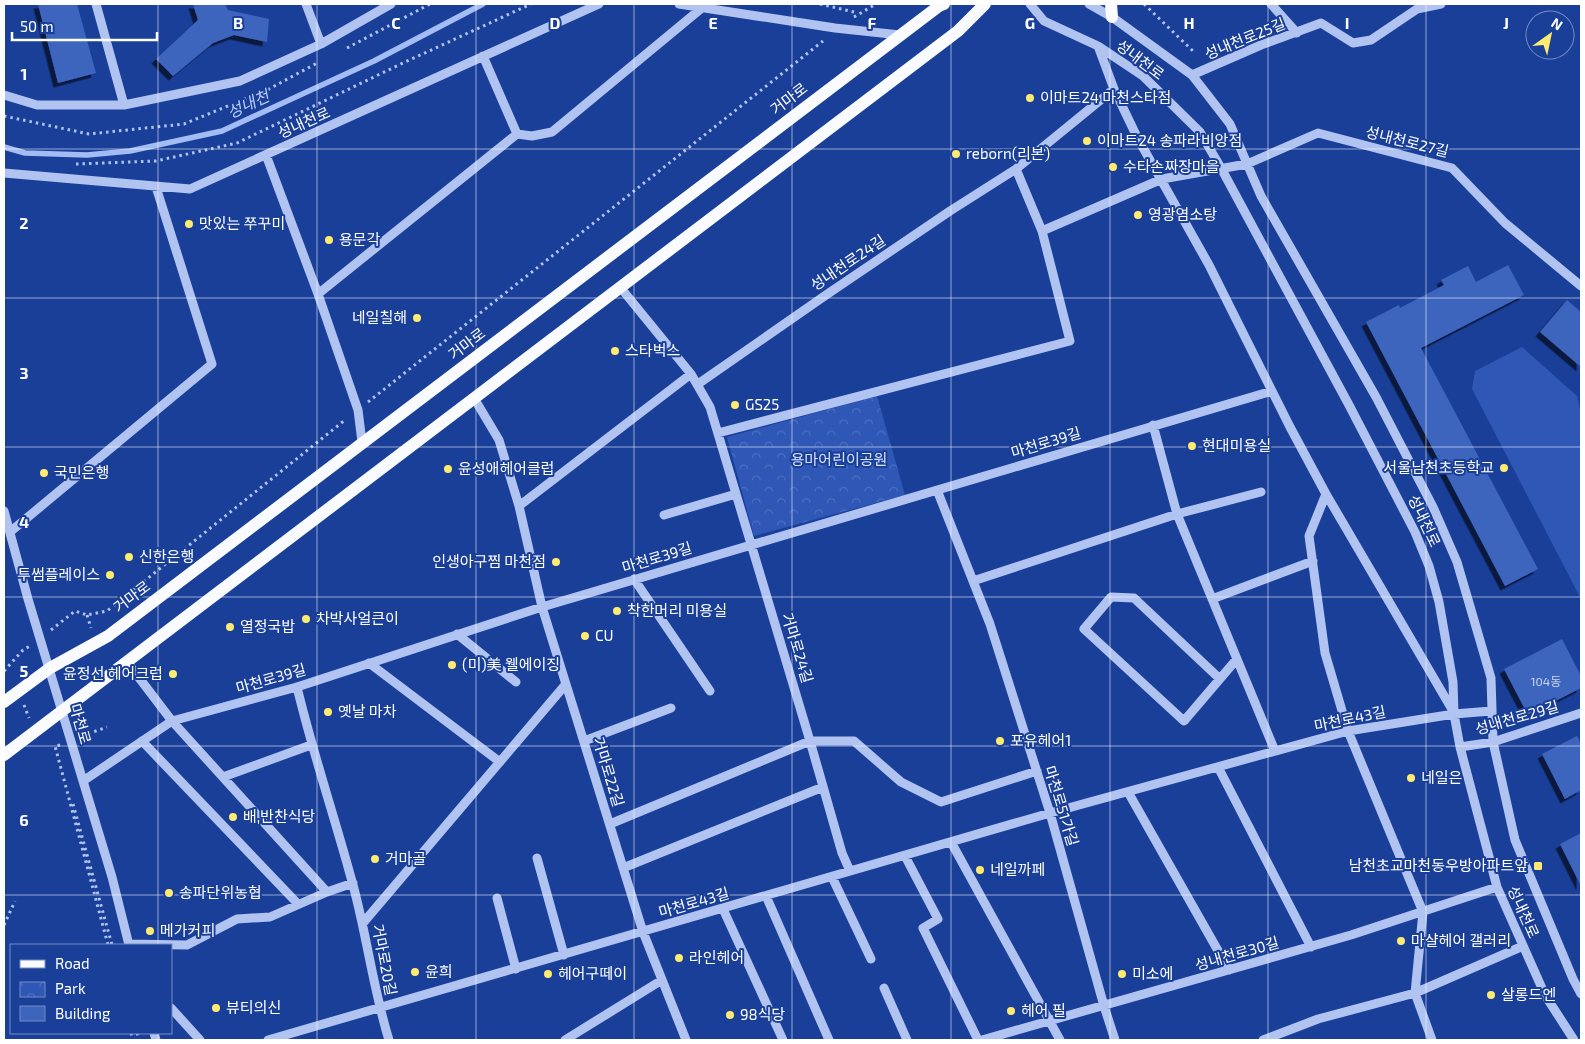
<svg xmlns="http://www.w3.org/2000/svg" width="1585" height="1044" font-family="'Exo 2','Noto Sans KR',sans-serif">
	<defs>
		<pattern id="park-crowns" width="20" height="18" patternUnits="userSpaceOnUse" patternTransform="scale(1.25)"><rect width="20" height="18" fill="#2e57b6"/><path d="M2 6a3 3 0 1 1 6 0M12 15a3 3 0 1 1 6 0" fill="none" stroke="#4d70c1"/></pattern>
		<filter id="shadow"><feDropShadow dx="-4.5" dy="4.5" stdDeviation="0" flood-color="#0009"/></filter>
	</defs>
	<rect width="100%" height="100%" fill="#1a3f99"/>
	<path fill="url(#park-crowns)" d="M877,396L905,495L754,536L727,437Z"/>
	<path fill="#2e57b6" d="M1522,347L1577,396L1581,413V599L1472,389L1475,371Z"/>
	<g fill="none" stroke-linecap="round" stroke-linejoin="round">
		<path stroke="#a3bcf3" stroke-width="5.5" d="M4,147L25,153L87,155L130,151L222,131L374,61L483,4"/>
	</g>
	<path fill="#3e65be" filter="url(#shadow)" d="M38,4H77L96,73L58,83Z
		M193,4H225L228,10L269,19L267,42L234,35L213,43L173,76L156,59L198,20Z
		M1508,265L1524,295L1421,348L1538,569L1505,586L1366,322L1399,305L1400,308L1444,285L1441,280L1468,266L1476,282Z
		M1567,300L1581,312V367L1540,332Z
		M1562,639L1581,676V688L1528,715L1504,669Z
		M1577,736L1581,744V790L1565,799L1542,754Z
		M1581,833V886L1560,844Z"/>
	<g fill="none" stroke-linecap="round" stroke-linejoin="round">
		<path stroke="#b0c3f1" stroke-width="3" stroke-dasharray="2.5 4" stroke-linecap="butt" d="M820,4L858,13
			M1144,4L1193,51
			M854,17L876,4
			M347,48L430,4
			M4,116L89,134L184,124L269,89L319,62
			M76,164L156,161L237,143L403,63L531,4
			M368,402L823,41
			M87,615L91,628
			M51,630L75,611L87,615L107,611L345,420
			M4,671L23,650L30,646
			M24,705L29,718
			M82,736L107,727
			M60,745L55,746L108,945
			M73,804L112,945
			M4,925L15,901
			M131,1033L133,1040
			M137,1033L139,1040"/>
		<path stroke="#b0c3f1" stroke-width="9" d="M96,4L124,105
			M306,4L321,44
			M679,4L835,28L900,35
			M1030,4L1044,21L1098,46L1143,76L1200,132L1221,168L1349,405L1415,532L1429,566L1439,602L1453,682L1454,714L1460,747L1497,887L1545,995L1574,1040
			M1089,4L1112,17L1192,75L1230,124L1261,196L1376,397L1433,507L1457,562L1491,678L1493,742L1515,840L1573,979L1581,994
			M1271,4L1297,33
			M1098,46L1114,89L1137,137L1209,265L1290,427L1326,494L1453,711
			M483,56L517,134
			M1192,75L1261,45L1321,23L1353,43L1371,40L1417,9L1441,4
			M4,95L37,105H124L240,81L321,44L391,4
			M266,155L318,294L358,410L362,442
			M4,173L190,189L599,4
			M1042,231L1162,179L1247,164L1318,133L1452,168L1505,223L1581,286
			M620,287L691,374L710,407L810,741L842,853L850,871
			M318,294L517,134L532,136L552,132L703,7
			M698,384L826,295L950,211L1016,169L1114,89
			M474,398L499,440L519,506L542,607L643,932L686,1040
			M1153,425L1177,514L1275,751
			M718,433L1070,341L1042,231L1016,169
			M937,490L990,624L1050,813L1104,1006L1115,1040
			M1326,494L1309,536L1325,653L1348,731L1423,912L1415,993L1432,1040
			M519,506L691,374
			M4,511L28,599L112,877L129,945
			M664,515L736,494
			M10,532L212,364L156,187
			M634,579L710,691
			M973,581L1177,514L1261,492
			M1212,599L1313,561
			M457,634L516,682
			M127,662L172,721L327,892
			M369,663L500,762
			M1220,679L1134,598L1111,597L1084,629L1184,721L1236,660
			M297,687C313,754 335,818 353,885C367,936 373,989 389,1040
			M142,741L298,904
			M584,741L671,708
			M1460,747L1493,742L1581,713
			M1218,767L1311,947
			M223,777L311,745
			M83,781L172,721L297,687L542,607L1272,391
			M1128,792L1229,970
			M610,824L810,741H854L901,782L941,802L1037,771
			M951,842L1060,1040
			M905,856L938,919L923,928L978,1040
			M537,858L564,955
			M623,868L823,787
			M832,877L871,959
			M766,896L829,1040
			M497,898L516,969
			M723,909L783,1040
			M363,923L566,684
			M129,944L187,945L237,919L270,917L327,892L353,883
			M884,988L907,1040
			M171,1008L200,1040
			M154,1033L156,1040
			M268,1040L1050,813L1348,731L1454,714L1491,711
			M565,1040L662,980
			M982,1040L1351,935L1497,887
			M1263,1040L1318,1019L1415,993L1523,946"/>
		<path stroke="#f9fbff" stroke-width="12" d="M1111,4L1112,17
			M4,702L50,668L108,636L939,6L944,4
			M4,755L958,31L985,4"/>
	</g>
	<path fill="none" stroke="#fff" stroke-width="1" stroke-opacity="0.55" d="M158,4V945M317,4V1040M476,4V1040M634,4V1040M792,4V1040M951,4V1040M1110,4V1040M1268,4V1040M1426,4V1040M4,149H1581M4,298H1581M4,447H1581M4,597H1581M4,746H1581M4,895H1581M158,1033V1040"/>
	<g fill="#ffeb6f" stroke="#1a3f99" stroke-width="2">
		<circle cx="1030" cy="98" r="5"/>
		<circle cx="1087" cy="141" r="5"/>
		<circle cx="956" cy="154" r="5"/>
		<circle cx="1113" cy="167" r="5"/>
		<circle cx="1138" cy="215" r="5"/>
		<circle cx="189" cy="224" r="5"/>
		<circle cx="329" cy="240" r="5"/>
		<circle cx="417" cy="318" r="5"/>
		<circle cx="615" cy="351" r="5"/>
		<circle cx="735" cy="405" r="5"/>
		<circle cx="1192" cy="446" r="5"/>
		<circle cx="1504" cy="468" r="5"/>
		<circle cx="448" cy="469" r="5"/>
		<circle cx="44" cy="473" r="5"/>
		<circle cx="129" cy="557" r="5"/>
		<circle cx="556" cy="562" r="5"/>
		<circle cx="110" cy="575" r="5"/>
		<circle cx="617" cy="611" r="5"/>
		<circle cx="306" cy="619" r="5"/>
		<circle cx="230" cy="627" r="5"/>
		<circle cx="585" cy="636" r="5"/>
		<circle cx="452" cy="665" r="5"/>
		<circle cx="173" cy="674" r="5"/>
		<circle cx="328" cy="712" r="5"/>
		<circle cx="1000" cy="741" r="5"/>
		<circle cx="1411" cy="778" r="5"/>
		<circle cx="233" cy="817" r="5"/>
		<circle cx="375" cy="859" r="5"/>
		<rect x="1533" y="861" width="10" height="10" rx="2.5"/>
		<circle cx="980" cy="870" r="5"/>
		<circle cx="169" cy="893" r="5"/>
		<circle cx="150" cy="931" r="5"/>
		<circle cx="1401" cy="941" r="5"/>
		<circle cx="679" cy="958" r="5"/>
		<circle cx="415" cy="972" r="5"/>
		<circle cx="548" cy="974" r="5"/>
		<circle cx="1122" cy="974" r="5"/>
		<circle cx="1491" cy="995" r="5"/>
		<circle cx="216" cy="1008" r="5"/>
		<circle cx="1011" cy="1011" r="5"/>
		<circle cx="730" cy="1015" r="5"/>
	</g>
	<g text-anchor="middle" stroke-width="4" stroke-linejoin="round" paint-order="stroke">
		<g font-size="12" fill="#cfd8ef">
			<text x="1546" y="686">104동</text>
		</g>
		<g font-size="15" fill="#fff" stroke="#1a3f99">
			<text transform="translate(1245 39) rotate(-22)" y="5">성내천로25길</text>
			<text transform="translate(1140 60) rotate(37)" y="5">성내천로</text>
			<text transform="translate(789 99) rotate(-37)" y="5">거마로</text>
			<text transform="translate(304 123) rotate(-24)" y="5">성내천로</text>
			<text transform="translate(1407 142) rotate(14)" y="5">성내천로27길</text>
			<text transform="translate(848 263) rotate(-34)" y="5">성내천로24길</text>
			<text transform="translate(467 344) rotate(-37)" y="5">거마로</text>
			<text transform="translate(1046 443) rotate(-17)" y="5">마천로39길</text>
			<text transform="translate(1424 521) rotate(65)" y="5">성내천로</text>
			<text transform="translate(657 558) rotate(-17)" y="5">마천로39길</text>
			<text transform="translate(132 597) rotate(-37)" y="5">거마로</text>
			<text transform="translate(797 648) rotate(73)" y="5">거마로24길</text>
			<text transform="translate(271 679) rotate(-16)" y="5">마천로39길</text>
			<text transform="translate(1517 718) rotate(-16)" y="5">성내천로29길</text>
			<text transform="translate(1350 719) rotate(-12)" y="5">마천로43길</text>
			<text transform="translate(80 724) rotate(74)" y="5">마천로</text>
			<text transform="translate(608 772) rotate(73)" y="5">거마로22길</text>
			<text transform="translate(1061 806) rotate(73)" y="5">마천로51가길</text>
			<text transform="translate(694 903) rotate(-16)" y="5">마천로43길</text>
			<text transform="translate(1523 912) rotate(66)" y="5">성내천로</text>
			<text transform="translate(1237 954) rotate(-16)" y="5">성내천로30길</text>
			<text transform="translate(384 960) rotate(79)" y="5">거마로20길</text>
		</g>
		<g font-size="15" fill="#fff" stroke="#1a3f99" text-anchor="start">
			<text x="1040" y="103">이마트24 마천스타점</text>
			<text x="1097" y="146">이마트24 송파라비앙점</text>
			<text x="966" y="159">reborn(리본)</text>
			<text x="1123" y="172">수타손짜장마을</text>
			<text x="1148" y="220">영광염소탕</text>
			<text x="199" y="229">맛있는 쭈꾸미</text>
			<text x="339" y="245">용문각</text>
			<text x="407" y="323" text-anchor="end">네일칠해</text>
			<text x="625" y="356">스타벅스</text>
			<text x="745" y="410">GS25</text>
			<text x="1202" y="451">현대미용실</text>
			<text x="1494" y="473" text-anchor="end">서울남천초등학교</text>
			<text x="458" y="474">윤성애헤어클럽</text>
			<text x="54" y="478">국민은행</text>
			<text x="139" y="562">신한은행</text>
			<text x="546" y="567" text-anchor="end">인생아구찜 마천점</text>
			<text x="100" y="580" text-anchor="end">투썸플레이스</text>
			<text x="627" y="616">착한머리 미용실</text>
			<text x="316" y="624">차박사얼큰이</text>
			<text x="240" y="632">열정국밥</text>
			<text x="595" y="641">CU</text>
			<text x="462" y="670">(미)美 웰에이징</text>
			<text x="163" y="679" text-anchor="end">윤정선 헤어크럽</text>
			<text x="338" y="717">옛날 마차</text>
			<text x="1010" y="746">포유헤어1</text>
			<text x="1421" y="783">네일은</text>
			<text x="243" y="822">배,반찬식당</text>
			<text x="385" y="864">거마골</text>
			<text x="1528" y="871" text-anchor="end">남천초교마천동우방아파트앞</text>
			<text x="990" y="875">네일까페</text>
			<text x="179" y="898">송파단위농협</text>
			<text x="160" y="936">메가커피</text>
			<text x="1411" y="946">마샬헤어 갤러리</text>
			<text x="689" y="963">라인헤어</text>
			<text x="425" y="977">윤희</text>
			<text x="558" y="979">헤어구떼이</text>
			<text x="1132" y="979">미소에</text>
			<text x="1501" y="1000">살롱드엔</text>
			<text x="226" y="1013">뷰티의신</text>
			<text x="1021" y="1016">헤어 필</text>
			<text x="740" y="1020">98식당</text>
		</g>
		<g font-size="15" fill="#d7e2fc" stroke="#1a3f99">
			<text x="839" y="465">용마어린이공원</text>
		</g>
		<g font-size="16" font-style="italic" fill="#bccef7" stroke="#1a3f99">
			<text transform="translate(248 104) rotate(-25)" y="6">성내천</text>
		</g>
	</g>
	<g font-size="16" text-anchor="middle" font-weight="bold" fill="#fff" stroke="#1a3f99" stroke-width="4" stroke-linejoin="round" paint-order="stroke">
		<text x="238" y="29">B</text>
		<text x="396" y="29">C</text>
		<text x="555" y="29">D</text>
		<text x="713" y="29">E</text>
		<text x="872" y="29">F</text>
		<text x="1030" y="29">G</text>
		<text x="1189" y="29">H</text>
		<text x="1347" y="29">I</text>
		<text x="1506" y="29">J</text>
		<text x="24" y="80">1</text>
		<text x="24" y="229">2</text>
		<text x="24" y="379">3</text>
		<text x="24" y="528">4</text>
		<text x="24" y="677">5</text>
		<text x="24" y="826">6</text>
	</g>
	<rect width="1585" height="1044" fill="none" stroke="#ffffff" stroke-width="10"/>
	<rect x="10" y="944" width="162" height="90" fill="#1a3f99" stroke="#768cc2"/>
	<rect x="20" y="960" width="25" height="8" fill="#f9fbff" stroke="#768cc2"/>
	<text x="55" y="969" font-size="15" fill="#ffffff">Road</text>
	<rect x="20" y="982" width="25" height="15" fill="url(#park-crowns)" stroke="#768cc2"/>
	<text x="55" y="994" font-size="15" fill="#ffffff">Park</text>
	<rect x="20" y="1006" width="25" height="15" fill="#3e65be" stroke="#768cc2"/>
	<text x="55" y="1019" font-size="15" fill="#ffffff">Building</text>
	<g transform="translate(1550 35) rotate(33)"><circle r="24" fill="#1a3f99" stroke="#768cc2"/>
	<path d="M0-4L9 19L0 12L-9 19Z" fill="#ffeb6f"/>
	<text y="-8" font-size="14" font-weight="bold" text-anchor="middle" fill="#ffffff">N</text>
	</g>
	<path d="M12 32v8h145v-8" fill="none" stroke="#ffffff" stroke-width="2.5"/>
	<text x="20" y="32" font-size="15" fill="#ffffff" stroke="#1a3f99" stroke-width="4" paint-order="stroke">50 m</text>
</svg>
